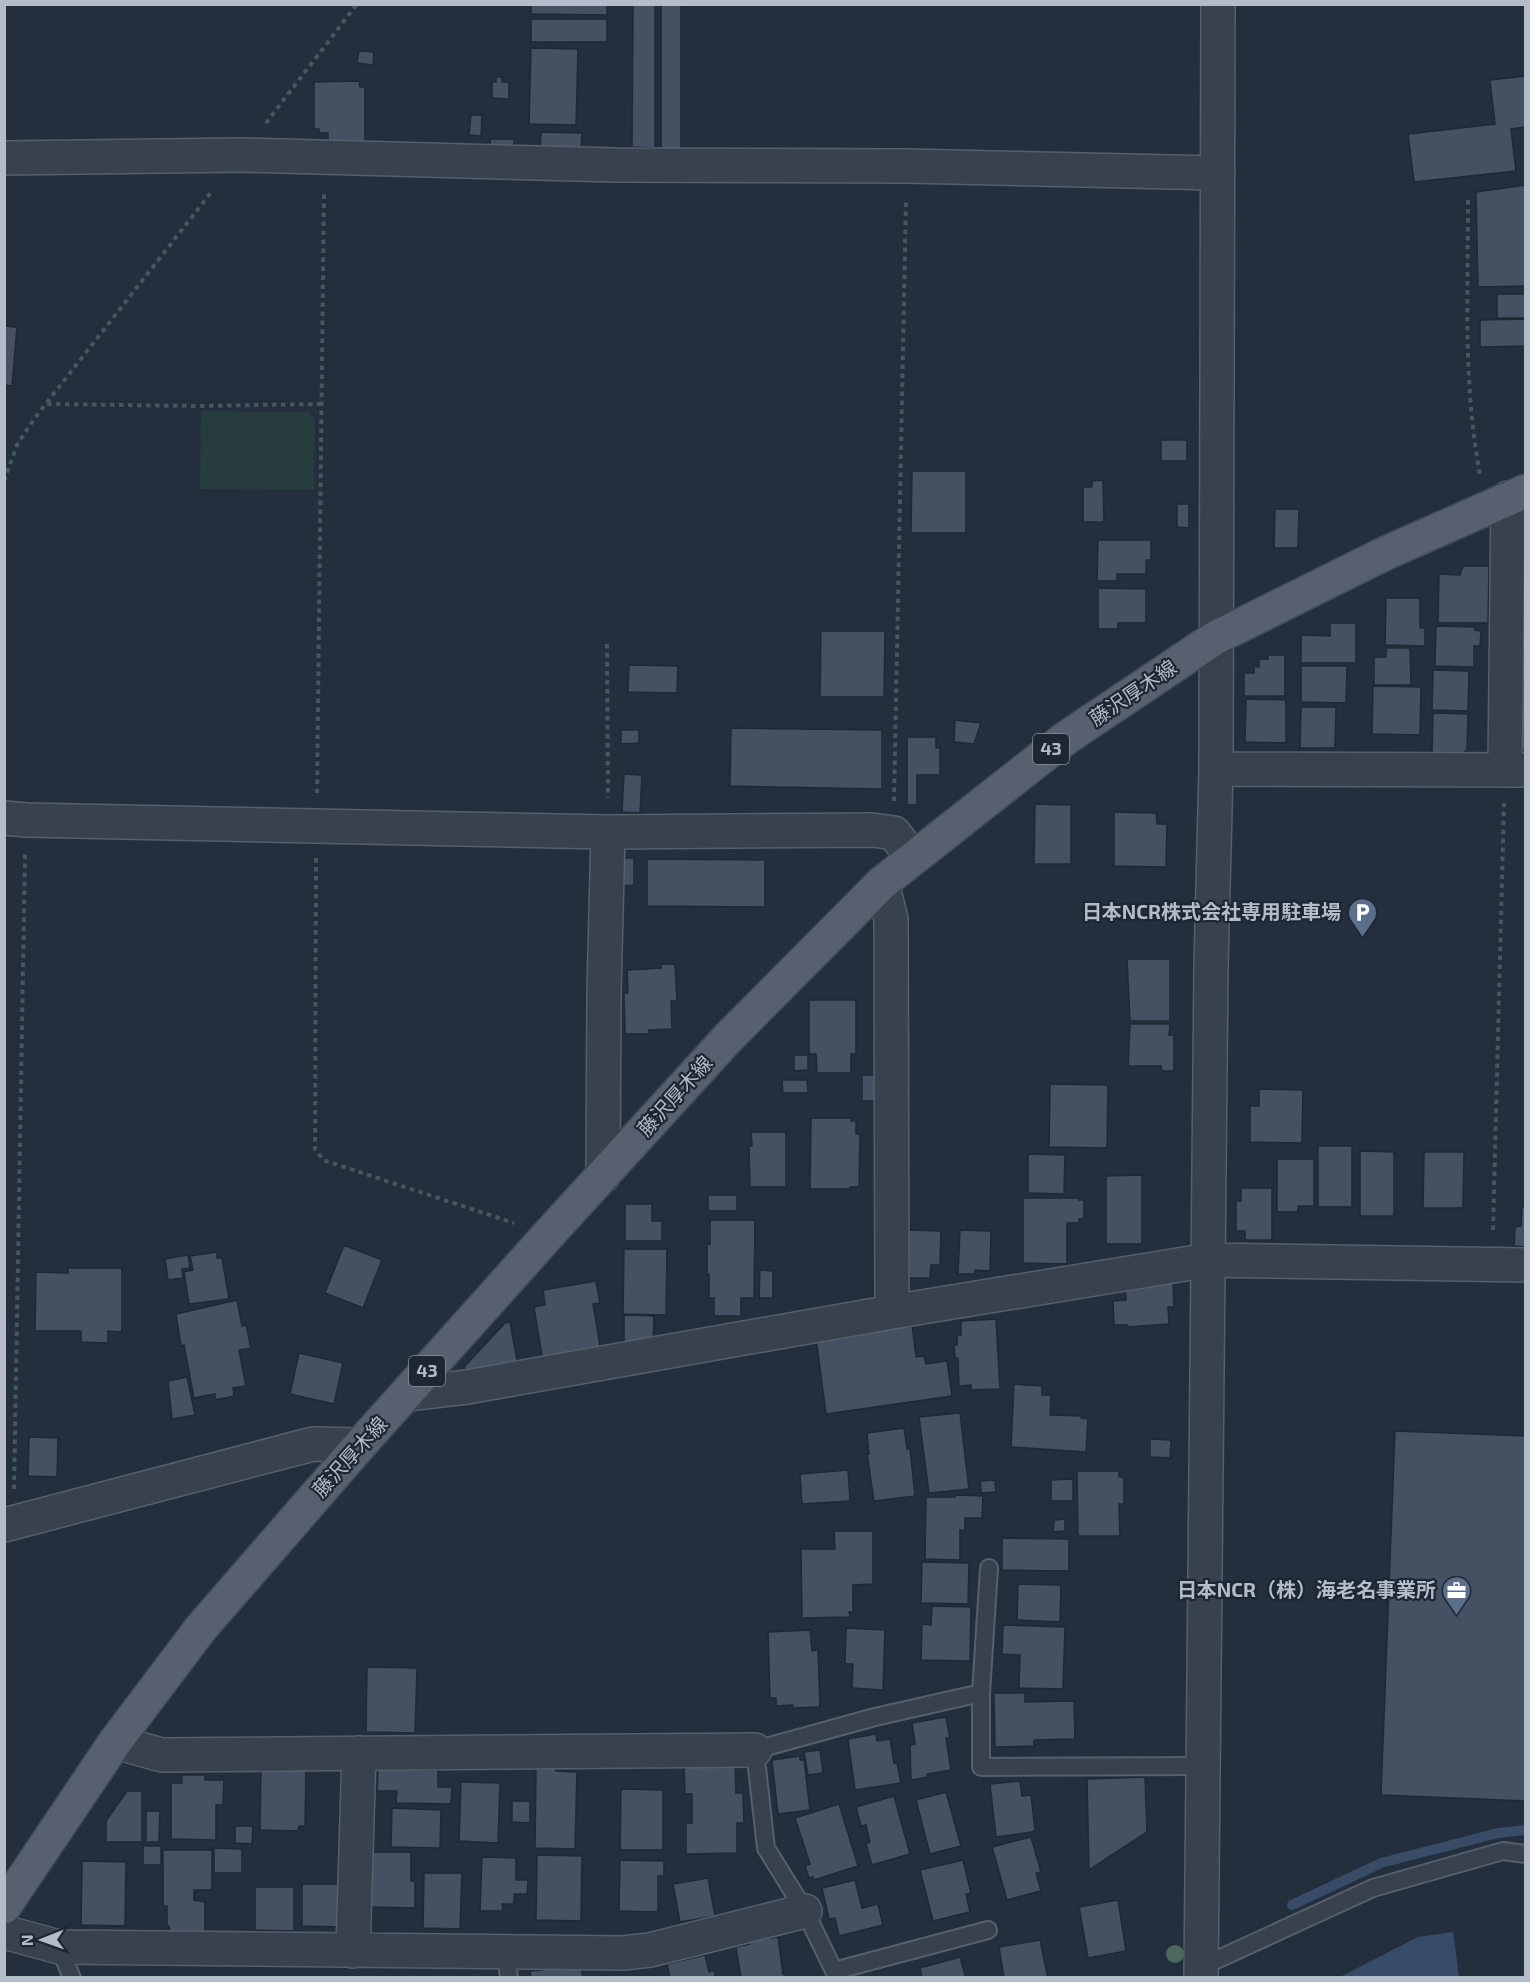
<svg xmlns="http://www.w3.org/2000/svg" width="1530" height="1982" font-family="'Exo 2','Noto Sans JP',sans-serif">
	<rect width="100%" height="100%" fill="#242f3e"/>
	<path fill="#263c3f" d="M201,411L308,412L315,419L314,490L200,489Z"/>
	<path fill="#394c67" d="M1453,1932L1459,1977H1340L1418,1937Z"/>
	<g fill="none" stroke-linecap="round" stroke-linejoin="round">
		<path stroke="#394c67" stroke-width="10" d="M1292,1905L1381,1863L1498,1833L1526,1830"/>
	</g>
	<path fill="#455162" stroke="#1f2835" stroke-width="1.5" d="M531,4H607V15L531,14Z
		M633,4H655V148L632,147Z
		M661,4H681V150H661Z
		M531,19H607V42H531Z
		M531,48L578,49L576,125L529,124Z
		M359,51L374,52L373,65L357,63Z
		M1526,76V127L1511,129L1516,171L1414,182L1408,134L1495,124L1490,80Z
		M496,77H502V82H509V99L492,98V82H496Z
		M359,81L360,87H365V146L328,149V133H319V129H314V82Z
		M471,115H482L481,136L469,135Z
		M541,132L582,133L581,151L540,150Z
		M490,139H514V150L491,149Z
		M1526,185V286L1478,287L1476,192Z
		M1497,294H1526V318H1497Z
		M1526,319V346L1480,347V320Z
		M4,326L17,327L12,386L4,385Z
		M1161,440H1187V461H1161Z
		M912,471H966V533H911Z
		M1103,480L1104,522H1083V487H1092V481Z
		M1177,504H1189V528L1177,527Z
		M1275,509H1299L1298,548H1274Z
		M1098,540H1151V560H1146V574H1117V581H1097Z
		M1463,566H1489L1488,623H1438L1439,574L1460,575Z
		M1098,588L1146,589V623H1118V629H1098Z
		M1386,598H1420V628H1425V646L1385,645Z
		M1330,623H1356V663H1301V635L1330,636Z
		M1436,626L1475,627V630L1481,631L1480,646H1474V667L1435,666Z
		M821,631H885L884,697H820Z
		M1386,648H1410L1411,685H1374V657H1386Z
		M1268,655H1285V696H1244V673H1254V666L1259,667V659H1268Z
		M629,665L678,666L677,693L628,692Z
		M1301,666H1347L1346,703L1301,702Z
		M1433,670L1469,671L1468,711L1432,710Z
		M1373,686L1421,687L1420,735L1372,734Z
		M1514,688H1526V750H1517Z
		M1246,699L1286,700V743L1245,742Z
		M1301,707H1336L1335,748H1300Z
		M1433,713L1468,714L1467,751H1465V753H1432Z
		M955,720L981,723L974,744L954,742Z
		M731,728L882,730V789L730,786Z
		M621,730H639V743L621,744Z
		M907,737H936V748H940V775H917V805H907Z
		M624,774L642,775L640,813L622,812Z
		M1035,804L1071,805V864H1034Z
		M1114,812L1156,813L1157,824H1167L1166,867L1114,866Z
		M622,858H634V885L622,886Z
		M647,859L765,860V907L647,906Z
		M1127,959H1170V1021H1130Z
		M661,964H675L677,1001H671L672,1029L649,1030V1034H625L624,993H628L627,970L661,968Z
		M809,1000H856V1054H851V1073H817L816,1054H809Z
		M1130,1024H1170L1169,1035H1174V1071H1162L1161,1066H1128Z
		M794,1055H808V1070L794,1071Z
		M862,1075H879L880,1101H862Z
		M782,1080H807L808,1093H783Z
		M1050,1084L1108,1085L1107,1148L1049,1147Z
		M1259,1089L1303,1090L1302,1143L1250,1142V1106H1259Z
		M811,1118H852L851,1121H856V1134H860L859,1187H850V1189H810Z
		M751,1132H786V1187H750L749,1146H752Z
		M1318,1146H1352V1207H1318Z
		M1360,1151L1394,1152V1216H1360Z
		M1424,1152H1464L1463,1208H1423Z
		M1028,1154L1065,1155L1064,1194L1028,1193Z
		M1277,1159H1314V1206H1298V1212H1277Z
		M1142,1175V1244H1106V1176Z
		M1241,1188H1272V1240H1245V1231H1236V1201H1241Z
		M708,1195H737V1211H708Z
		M1023,1198H1079V1200H1084V1219H1079V1223H1067V1264L1023,1263Z
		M625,1204H652V1221H662V1241H625Z
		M1522,1207H1526V1247L1514,1246L1515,1227L1521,1226Z
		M710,1220H755L754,1298H741V1316H714V1298H709V1274L707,1275V1243L710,1244Z
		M907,1230L941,1231L940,1265H931L930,1278H906Z
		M960,1230L991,1231L990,1271L975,1270V1274H958Z
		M344,1245L382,1260L363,1308L325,1293Z
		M624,1249H667L666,1315L623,1314Z
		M217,1252V1258H222L229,1299L189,1304L184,1272L193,1270L190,1256Z
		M188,1255L190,1268L182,1269L183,1278L168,1280L165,1259Z
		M68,1268H122V1332L108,1331V1343L81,1342V1331H35L36,1272L68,1273Z
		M760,1270L773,1271V1298H759Z
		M596,1281L600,1303L593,1304L601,1352L543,1362L534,1307L545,1305L543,1290Z
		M1173,1282L1174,1307H1168L1169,1324L1127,1327V1325H1114L1113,1301L1126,1300L1125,1285Z
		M237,1300L242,1326L246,1325L251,1348L239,1350L246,1386L233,1388L234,1396L215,1400V1394L194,1398L184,1345L181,1346L176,1314Z
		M624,1315L654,1316L653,1345L624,1344Z
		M996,1319L1000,1389L971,1390V1385L959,1386L958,1358H955L954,1345H957V1336L961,1335V1321Z
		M510,1322L518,1366L466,1375L464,1367L505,1323Z
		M912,1324L916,1357L924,1356L926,1364L947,1361L952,1396L826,1414L816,1338Z
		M299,1353L343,1363L334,1404L290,1394Z
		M187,1377L195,1415L172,1419L168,1381Z
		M1014,1384L1042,1386V1395H1051L1050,1415L1082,1416L1081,1418L1088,1419L1086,1452L1011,1447Z
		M960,1413L969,1489L929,1493L919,1417Z
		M904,1428L907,1449H910L915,1496L874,1501L867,1454H869L867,1433Z
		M1395,1431L1526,1436V1801L1381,1795Z
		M29,1437L58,1438L57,1477L28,1476Z
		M1150,1439L1171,1440L1170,1458L1150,1457Z
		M848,1470L850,1501L802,1504L800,1474Z
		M1077,1471H1119V1477H1124V1504H1119L1120,1536H1078Z
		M1073,1479V1501H1051V1480Z
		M995,1480L996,1492L981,1493L980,1481Z
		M955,1495L983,1496L982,1518H965V1531L960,1530V1560L925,1559L926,1497H955Z
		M1065,1519V1531L1053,1532L1054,1520Z
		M834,1531H873V1584L853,1585V1612H849L850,1617L802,1618L801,1549H835Z
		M1002,1538L1069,1539V1571L1002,1570Z
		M922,1562L969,1563L968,1604L921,1603Z
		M1018,1584L1061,1585L1060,1622L1017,1620Z
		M932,1606L971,1607L970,1661L921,1660L922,1624L931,1625Z
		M1003,1625L1065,1627L1063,1689L1019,1688L1020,1655L1002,1654Z
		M846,1628L885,1630L883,1690L852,1688L853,1664H845Z
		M810,1630L812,1651L818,1650L820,1707L793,1708V1705L776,1706V1698H770L768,1632Z
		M367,1667L417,1668L415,1733L366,1732Z
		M994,1693H1025V1702L1074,1701L1075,1739L1034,1740V1746L995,1747Z
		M946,1717L950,1738H946L951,1770L927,1774L928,1777L911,1780L910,1745L915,1744L912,1723Z
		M876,1734L877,1741L890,1739L894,1763L897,1762L901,1783L855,1790L848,1739Z
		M820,1750L823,1773L808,1775L804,1752Z
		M800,1756V1760H804L810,1810L778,1814L772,1760Z
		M735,1763L736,1793H743L744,1823H737V1853L686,1854V1823H692V1794H685L684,1765Z
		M261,1766L306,1767L305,1826H299L298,1831L260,1830Z
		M536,1767H556V1771L577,1772L575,1849L535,1848Z
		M378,1769L438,1770V1787H452L451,1804L396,1803L397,1791H377Z
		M182,1775H205V1780H224L223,1805H216V1840L171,1839V1783H182Z
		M1145,1777L1147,1832L1089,1870L1087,1779Z
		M1020,1781L1022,1796L1031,1795L1035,1830L1032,1832L996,1837L990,1784Z
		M461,1782L500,1783L498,1843L459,1841Z
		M621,1789L663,1790V1850H620Z
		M127,1791H142V1842H106V1821Z
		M946,1792L961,1846L930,1854L916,1800Z
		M894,1796L910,1854L872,1865L866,1844L870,1842L866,1825L861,1826L856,1807Z
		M512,1801H530V1823L512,1822Z
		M839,1804L858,1866L814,1880L813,1877L809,1878L805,1866L810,1864L795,1818Z
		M392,1808L441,1810L440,1848L391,1847Z
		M146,1811H160L159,1842H146Z
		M235,1826H253L252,1844L235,1843Z
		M1031,1837L1041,1872L1036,1873L1041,1891L1007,1900L992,1847Z
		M143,1846H161V1865H143Z
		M214,1848L242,1849V1873H214Z
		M163,1850H212V1890H194V1900L205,1902V1933L170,1932L169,1926H167V1906H163Z
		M371,1852H411V1881L415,1882V1908L370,1907Z
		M537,1855L582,1856L581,1921L536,1920Z
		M482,1857L516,1858V1880H528L527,1894H514V1904H502L503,1911H480Z
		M620,1860L664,1861V1876H658V1912L619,1911Z
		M963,1860L971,1893L966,1894L970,1912L933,1921L920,1870Z
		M82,1861L126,1862L125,1926L81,1925Z
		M424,1873H462L460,1929L423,1928Z
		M708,1878L715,1916L680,1922L673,1884Z
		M855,1880L862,1908L878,1904L883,1925L839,1936L835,1918L829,1919L822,1888Z
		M302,1884H340V1927L302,1926Z
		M255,1887H294V1931L255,1930Z
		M1118,1900L1126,1951L1088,1958L1079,1907Z
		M778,1937L783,1974L785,1973L786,1978H741L736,1947L750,1944V1941Z
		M1040,1940L1048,1978H1004L999,1947Z
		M705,1955L709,1972L714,1970L716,1978H670L667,1964Z
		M960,1957L966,1978H922L920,1968Z
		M581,1966L583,1978H531L530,1971Z"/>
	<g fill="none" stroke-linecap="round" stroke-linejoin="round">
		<defs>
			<path id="lane" d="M981,1693L989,1568
				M988,1930L834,1971L805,1911L766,1848L755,1750L875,1717L981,1693V1767L1204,1766
				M59,1947L72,1978
				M506,1952L509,1978
				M1201,1967L1373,1888L1503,1851L1526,1854"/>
			<path id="street" d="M4,158L241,155L615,165L907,166L1218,173
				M1216,769L1526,770
				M1505,770L1508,498
				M4,818L26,820L608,832L872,830L894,833L913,858
				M882,883L891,919L892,1312
				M603,1176L604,993L608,832
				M407,1394L467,1387L892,1312L1209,1260L1526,1265
				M4,1525L313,1444L360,1445
				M115,1742L162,1755L755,1750
				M4,1932L59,1947L623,1953L650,1950L805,1911
				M353,1951L359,1753
				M1201,1978L1211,966L1216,769L1218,4"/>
			<path id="primary" d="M4,1907L115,1742L201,1628L360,1445L549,1234L727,1039L882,883L1066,738L1215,638L1386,553L1526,491"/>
		</defs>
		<use href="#lane" stroke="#565f6c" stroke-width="20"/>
		<use href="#street" stroke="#565f6c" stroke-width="36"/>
		<use href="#primary" stroke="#414a57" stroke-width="36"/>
		<path stroke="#44595c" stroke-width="4" stroke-dasharray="4.5 4.5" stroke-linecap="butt" d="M266,123L357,4
			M1468,200C1468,291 1463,385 1480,475
			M47,404L196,406L321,404
			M4,481L17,445L34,419L213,190
			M607,644L608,798
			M317,793L324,192
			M894,801L906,200
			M316,858L315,1149L323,1160L514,1223
			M1493,1230L1504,803
			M14,1489L25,854"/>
		<use href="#lane" stroke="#38414e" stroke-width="16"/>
		<use href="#street" stroke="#38414e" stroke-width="33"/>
		<use href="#primary" stroke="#56606e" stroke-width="33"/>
	</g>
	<circle fill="#4b6a5d" cx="1175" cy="1954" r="9"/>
	<defs>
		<symbol id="parking-pin" viewBox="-11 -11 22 30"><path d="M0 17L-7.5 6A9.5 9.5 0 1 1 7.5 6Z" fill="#5c6f8a" stroke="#1d2633"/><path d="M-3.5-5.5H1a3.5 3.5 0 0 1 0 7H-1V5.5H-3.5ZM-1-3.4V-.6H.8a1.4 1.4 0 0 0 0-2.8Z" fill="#fff"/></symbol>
		<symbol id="office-pin" viewBox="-11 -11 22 30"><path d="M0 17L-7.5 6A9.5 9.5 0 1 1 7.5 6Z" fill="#5c6f8a" stroke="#1d2633"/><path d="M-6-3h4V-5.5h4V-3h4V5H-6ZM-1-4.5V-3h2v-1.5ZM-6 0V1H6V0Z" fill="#fff"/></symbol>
	</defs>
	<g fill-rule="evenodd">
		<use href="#parking-pin" x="1346" y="896" width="33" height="45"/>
		<use href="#office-pin" x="1440" y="1574" width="33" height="45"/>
	</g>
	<g text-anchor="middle" stroke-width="4.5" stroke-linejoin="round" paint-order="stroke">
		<g fill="#1d2633" stroke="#878f9c" stroke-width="1.5">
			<rect x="1033" y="734" width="36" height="30" rx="4.5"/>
			<rect x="409" y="1356" width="36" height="30" rx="4.5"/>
		</g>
		<g font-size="18" font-weight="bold" fill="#b4bcc9">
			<text x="1051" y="755">43</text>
			<text x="427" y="1377">43</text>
		</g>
		<g font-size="20" fill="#b4bcc9" stroke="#1d2633">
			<text transform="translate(1133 693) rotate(-34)" y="7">藤沢厚木線</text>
			<text transform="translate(675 1096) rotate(-48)" y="7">藤沢厚木線</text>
			<text transform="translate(350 1457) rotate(-48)" y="7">藤沢厚木線</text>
		</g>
		<g font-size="20" font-weight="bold" fill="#b4bcc9" stroke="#1d2633" text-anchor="end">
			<text x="1341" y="919">日本NCR株式会社専用駐車場</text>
			<text x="1436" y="1597">日本NCR（株）海老名事業所</text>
		</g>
	</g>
	<rect width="1530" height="1982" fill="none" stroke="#b4bcc9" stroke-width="12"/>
	<g transform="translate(42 1940) rotate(269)" stroke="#1d2633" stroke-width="4.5" paint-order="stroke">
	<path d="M0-4.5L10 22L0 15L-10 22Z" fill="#b4bcc9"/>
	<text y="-9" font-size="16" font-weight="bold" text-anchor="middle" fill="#b4bcc9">N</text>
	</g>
</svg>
